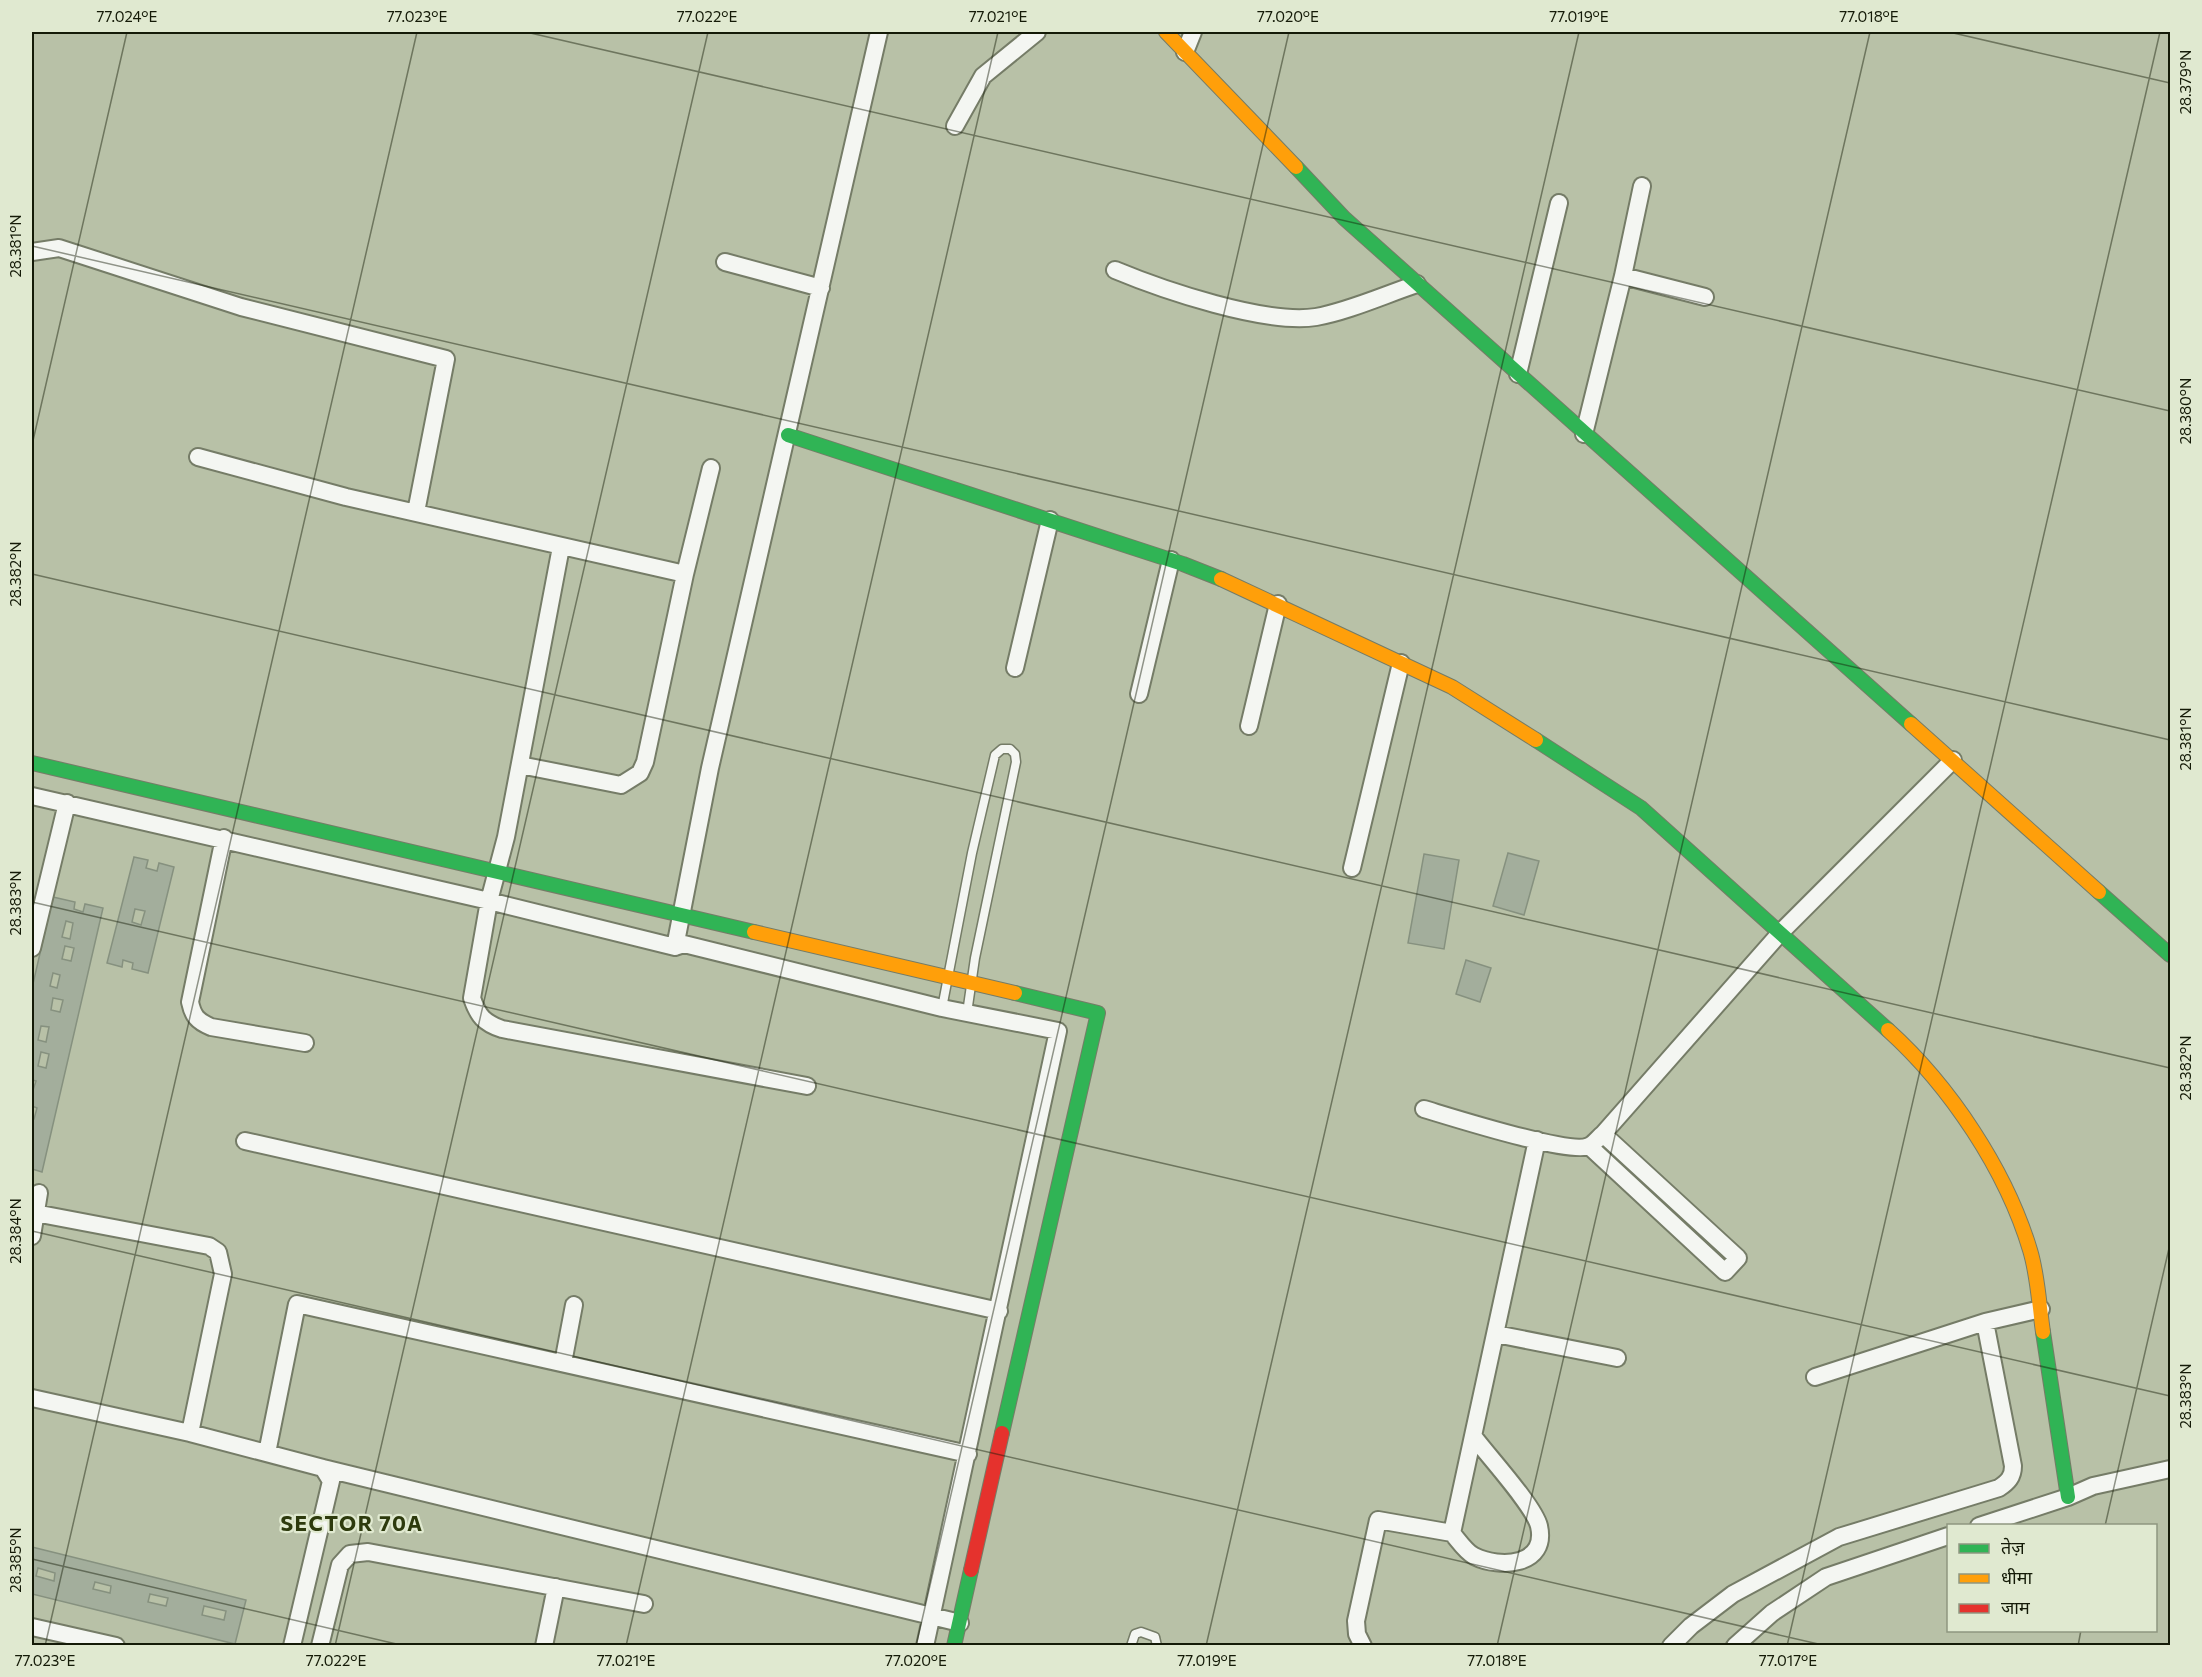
<svg xmlns="http://www.w3.org/2000/svg" width="2202" height="1677" font-family="Commissioner,'Noto Sans Devanagari',sans-serif">
	<rect width="100%" height="100%" fill="#b8c1a7"/>
	<path fill="#a3ae9c" stroke="#86917f" stroke-width="1.5" fill-rule="evenodd" d="M1508,853L1539,861L1524,915L1493,906Z
		M1424,854L1459,860L1444,949L1408,943Z
		M134,857L148,860L146,868L157,871L159,863L174,867L148,973L132,969L133,963L123,960L122,967L107,963ZM135,909L145,911L141,925L132,922Z
		M53,897L75,902L74,909L83,912L85,904L103,908L42,1172L32,1169V1119H34L37,1108L32,1106V1093L36,1081L32,1080V988ZM66,921L73,923L70,939L62,937ZM65,946L74,948L71,961L62,959ZM53,973L60,975L57,988L50,986ZM53,998L63,1000L60,1012L51,1010ZM41,1026L49,1027L46,1042L38,1040ZM41,1052L49,1054L46,1068L38,1066Z
		M1466,960L1491,968L1480,1002L1456,994Z
		M32,1547L246,1600L235,1644L32,1594ZM38,1568L55,1573L54,1581L36,1576ZM95,1582L111,1586L110,1593L93,1589ZM150,1594L168,1598L166,1606L148,1602ZM204,1606L226,1611L224,1620L202,1615Z"/>
	<g fill="none" stroke-linecap="round" stroke-linejoin="round">
		<defs>
			<path id="lane" d="M942,1008L972,853L995,755L1002,749H1010L1015,754L1016,762L975,958L967,1013
				M1131,1646L1135,1634L1141,1632L1155,1637L1157,1646"/>
			<path id="street" d="M1185,52L1193,32
				M955,126L983,76L1037,32
				M32,252L59,248L241,307L446,359L416,512
				M725,262L821,288
				M1115,270C1163,290 1266,325 1316,317C1349,311 1384,295 1417,284
				M1623,276L1705,297
				M1518,374L1559,203
				M1584,434L1623,276L1642,186
				M198,457L346,497L685,574
				M561,547L506,837L489,901L472,998C478,1016 484,1023 502,1029L807,1086
				M1015,668L1050,520
				M1139,694L1171,560
				M1249,726L1278,604
				M520,765L621,785L640,773L645,762L685,574L711,468
				M32,796L489,901L675,947L684,944L942,1008L1058,1031L925,1646
				M224,838L190,1002C193,1016 197,1021 211,1027L305,1043
				M1352,868L1401,663
				M675,947L710,768L879,32
				M32,948L67,803
				M1424,1109C1451,1117 1570,1155 1589,1146C1594,1144 1599,1137 1603,1134L1781,932L1953,760
				M245,1141L999,1311
				M1589,1146L1725,1272L1738,1258L1603,1134
				M35,1213L209,1246L218,1252L223,1274L190,1433
				M32,1236L39,1193
				M1496,1334L1617,1358
				M563,1363L574,1305
				M1815,1377L1985,1322
				M32,1398L190,1433L323,1468L331,1481L292,1646
				M267,1453L297,1304L968,1454
				M323,1468L960,1623
				M1979,1526L2068,1497L2093,1486L2170,1469
				M1452,1533C1458,1540 1466,1552 1474,1556C1500,1569 1548,1566 1539,1526C1534,1506 1489,1457 1474,1437
				M32,1627L116,1646
				M320,1646L340,1565L350,1554L368,1552L644,1604
				M544,1646L556,1587
				M1363,1646L1357,1634L1356,1621L1378,1520L1452,1533L1537,1140
				M1671,1646L1691,1626L1733,1594L1839,1537L1999,1488C2008,1482 2013,1477 2013,1466L1985,1322L2041,1309
				M1735,1646L1772,1613L1826,1577L1948,1536"/>
			<path id="fast" d="M1296,167L1344,218L1911,724
				M788,435L1183,564L1221,579
				M1536,740L1641,808L1888,1030
				M32,763L754,932
				M2099,892L2170,955
				M2043,1332L2068,1497
				M1002,1433L1098,1013L1015,993
				M954,1646L971,1570"/>
			<path id="slow" d="M1166,32L1296,167
				M1221,579L1452,687L1536,740
				M1911,724L2099,892
				M754,932L1015,993
				M1888,1030C1950,1086 2006,1170 2030,1250C2038,1276 2039,1305 2043,1332"/>
			<path id="jam" d="M971,1570L1002,1433"/>
		</defs>
		<use href="#lane" stroke="#757c67" stroke-width="11"/>
		<use href="#street" stroke="#757c67" stroke-width="20"/>
		<use href="#fast" stroke="#757c67" stroke-width="16"/>
		<use href="#slow" stroke="#757c67" stroke-width="16"/>
		<use href="#jam" stroke="#757c67" stroke-width="16"/>
		<use href="#lane" stroke="#f4f6f2" stroke-width="8"/>
		<use href="#street" stroke="#f4f6f2" stroke-width="16"/>
		<use href="#fast" stroke="#30b455" stroke-width="14"/>
		<use href="#slow" stroke="#ff9f0a" stroke-width="14"/>
		<use href="#jam" stroke="#e5322d" stroke-width="14"/>
	</g>
	<path fill="none" stroke="#141a07" stroke-width="1.5" stroke-opacity="0.45" d="M526,32L2170,411M1949,32L2170,83M32,246L2170,740M32,445L127,32M32,574L2170,1068M32,902L2170,1396M32,1231L1827,1646M2105,1526L2170,1244M32,1559L405,1646M45,1646L417,32M335,1646L708,32M626,1646L998,32M916,1646L1289,32M1206,1646L1579,32M1497,1646L1870,32M1787,1646L2160,32M2078,1646L2081,1630"/>
	<g text-anchor="middle" stroke-width="4.5" stroke-linejoin="round" paint-order="stroke">
		<g font-size="21" font-weight="bold" letter-spacing="1.5" fill="#2d3a0d" stroke="#e0e9d0">
			<text x="352" y="1531">SECTOR 70A</text>
		</g>
	</g>
	<rect width="2202" height="1677" fill="none" stroke="#e0e9d0" stroke-width="66"/>
	<rect x="1947" y="1524" width="210" height="108" fill="#e0e9d0" stroke="#8e9680" stroke-width="1.5"/>
	<rect x="1959" y="1544" width="30" height="9" fill="#30b455" stroke="#8e9680" stroke-width="1.5"/>
	<text x="2001" y="1554" font-size="18" fill="#141a07">तेज़</text>
	<rect x="1959" y="1574" width="30" height="9" fill="#ff9f0a" stroke="#8e9680" stroke-width="1.5"/>
	<text x="2001" y="1584" font-size="18" fill="#141a07">धीमा</text>
	<rect x="1959" y="1604" width="30" height="9" fill="#e5322d" stroke="#8e9680" stroke-width="1.5"/>
	<text x="2001" y="1614" font-size="18" fill="#141a07">जाम</text>
	<rect x="33" y="33" width="2136" height="1611" fill="none" stroke="#141a07" stroke-width="2"/>
	<g font-size="15" text-anchor="middle" fill="#141a07">
		<text x="127" y="22">77.024°E</text>
		<text x="417" y="22">77.023°E</text>
		<text x="707" y="22">77.022°E</text>
		<text x="998" y="22">77.021°E</text>
		<text x="1288" y="22">77.020°E</text>
		<text x="1579" y="22">77.019°E</text>
		<text x="1869" y="22">77.018°E</text>
		<text transform="translate(2186 82) rotate(-90)" y="5">28.379°N</text>
		<text transform="translate(16 246) rotate(-90)" y="5">28.381°N</text>
		<text transform="translate(2186 411) rotate(-90)" y="5">28.380°N</text>
		<text transform="translate(16 574) rotate(-90)" y="5">28.382°N</text>
		<text transform="translate(2186 739) rotate(-90)" y="5">28.381°N</text>
		<text transform="translate(16 903) rotate(-90)" y="5">28.383°N</text>
		<text transform="translate(2186 1068) rotate(-90)" y="5">28.382°N</text>
		<text transform="translate(16 1231) rotate(-90)" y="5">28.384°N</text>
		<text transform="translate(2186 1396) rotate(-90)" y="5">28.383°N</text>
		<text transform="translate(16 1560) rotate(-90)" y="5">28.385°N</text>
		<text x="45" y="1666">77.023°E</text>
		<text x="336" y="1666">77.022°E</text>
		<text x="626" y="1666">77.021°E</text>
		<text x="916" y="1666">77.020°E</text>
		<text x="1207" y="1666">77.019°E</text>
		<text x="1497" y="1666">77.018°E</text>
		<text x="1788" y="1666">77.017°E</text>
	</g>
</svg>
